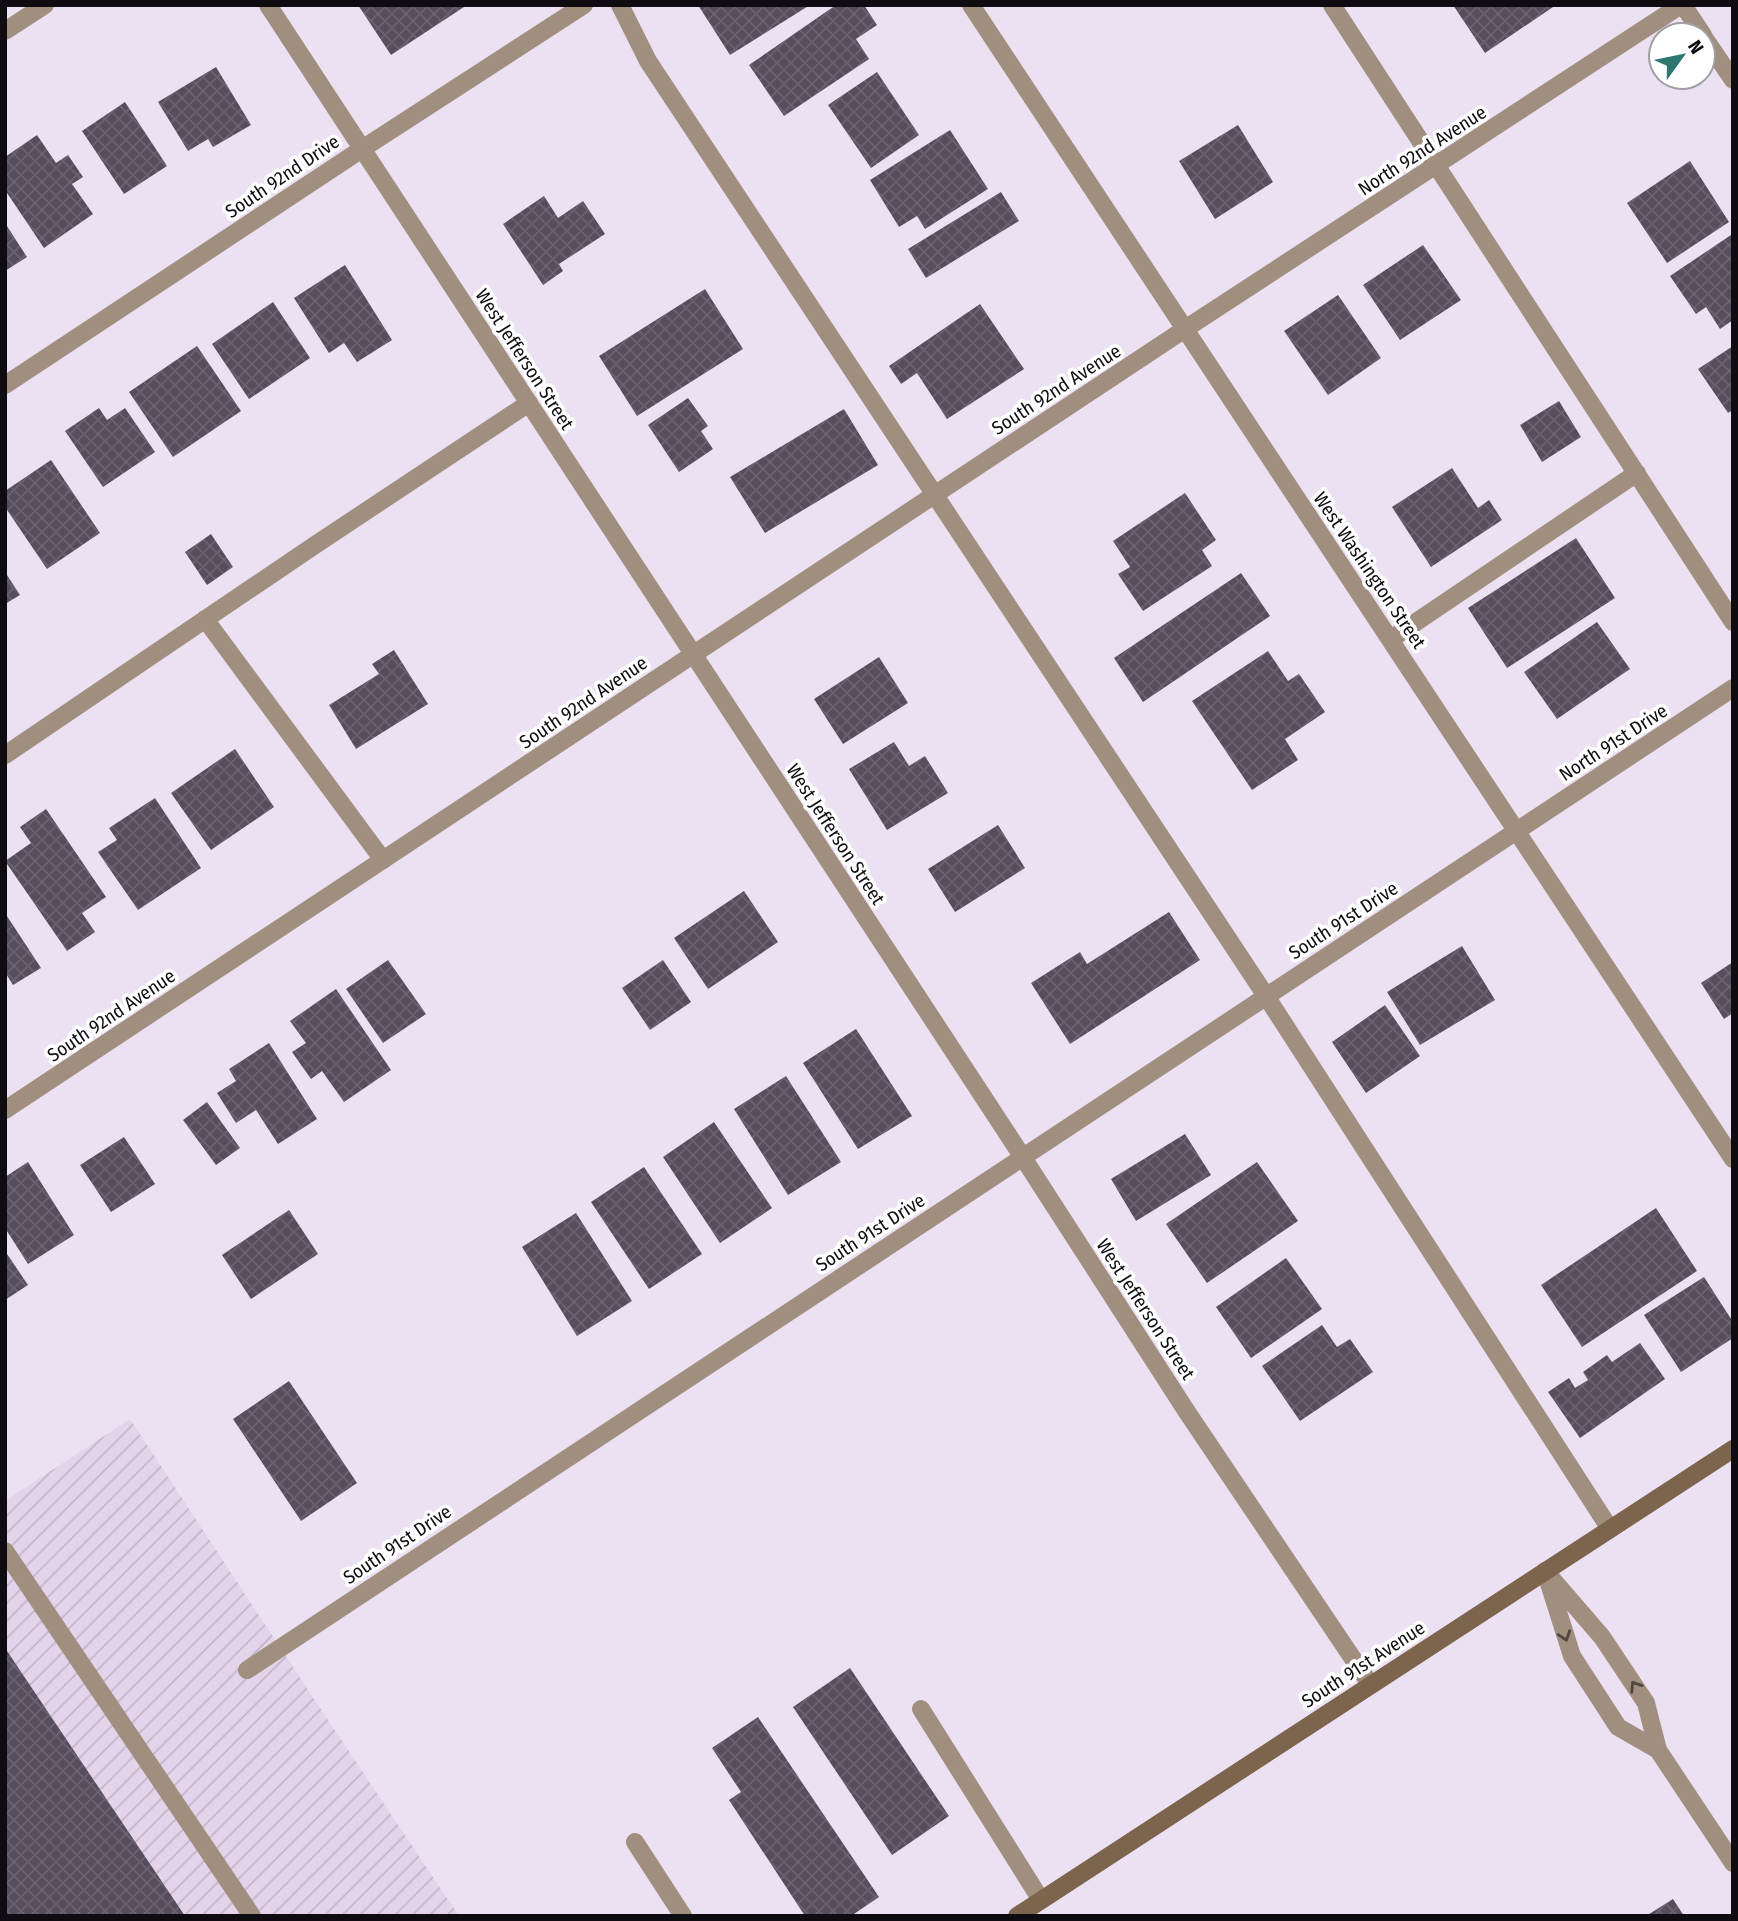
<svg xmlns="http://www.w3.org/2000/svg" width="1738" height="1921" font-family="'Fira Sans Condensed',sans-serif">
	<defs>
		<pattern id="industrial-furrows" width="10" height="10" patternUnits="userSpaceOnUse" patternTransform="scale(1.75)"><rect width="10" height="10" fill="#e3d4ec"/><path d="M-1 1l2-2M0 10L10 0M9 11l2-2" fill="none" stroke="#c2b5c9"/></pattern>
		<pattern id="building-cross-hatch" width="8" height="8" patternUnits="userSpaceOnUse" patternTransform="scale(1.75)"><rect width="8" height="8" fill="#574e5d"/><path d="M0 0l8 8M0 8l8-8" fill="none" stroke="#6a636f"/></pattern>
	</defs>
	<rect width="100%" height="100%" fill="#ece1f3"/>
	<path fill="url(#industrial-furrows)" d="M130,1419L310,1693L459,1916H5V1501Z"/>
	<path fill="url(#building-cross-hatch)" d="M358,5H467L391,55Z
		M698,5H810L730,55Z
		M836,5H864L877,25L856,39L869,59L784,116L749,65Z
		M1453,5H1556L1485,53Z
		M216,67L251,125L213,147L208,139L188,151L158,102Z
		M877,72L919,135L871,168L828,105Z
		M125,102L167,166L124,194L82,131Z
		M1238,125L1273,182L1215,219L1179,161Z
		M950,130L988,189L925,229L917,216L899,227L870,180Z
		M37,135L56,163L68,155L83,177L72,184L93,214L44,248L5,190V157Z
		M1690,161L1729,222L1667,263L1627,203Z
		M1001,192L1019,221L926,278L908,249Z
		M544,196L558,218L583,201L605,234L559,264L563,271L543,285L503,224Z
		M5,223L27,257L5,271Z
		M1731,235L1733,238V320L1720,329L1706,307L1696,314L1670,276Z
		M1423,245L1461,300L1400,340L1363,285Z
		M345,265L392,340L357,362L344,343L329,353L294,298Z
		M705,289L743,349L637,416L599,356Z
		M1338,295L1381,358L1328,395L1284,331Z
		M273,302L310,358L249,399L212,344Z
		M980,304L1024,369L947,419L917,373L901,384L889,366Z
		M197,346L241,411L173,457L129,392Z
		M1733,346V410L1728,413L1698,369Z
		M688,398L708,426L701,431L713,449L679,472L648,425Z
		M1559,401L1581,437L1542,462L1520,425Z
		M99,408L107,420L125,408L155,452L103,487L65,431Z
		M844,409L878,465L765,533L730,477Z
		M51,460L100,533L47,569L5,507V491Z
		M1452,468L1478,508L1489,500L1502,520L1431,567L1392,507Z
		M1185,493L1216,540L1202,550L1212,566L1143,611L1118,574L1130,567L1113,541Z
		M211,534L233,567L207,585L185,552Z
		M1576,538L1615,598L1507,668L1468,608Z
		M5,572L20,595L5,604Z
		M1241,573L1270,616L1143,702L1114,658Z
		M1597,622L1630,669L1557,719L1524,672Z
		M394,650L428,704L356,749L329,705L379,674L372,664Z
		M1268,651L1288,681L1299,674L1325,712L1285,739L1298,760L1252,790L1192,701Z
		M879,657L908,703L843,744L814,699Z
		M894,742L909,766L925,756L948,793L887,830L849,769Z
		M235,749L274,807L211,850L171,793Z
		M155,798L201,868L138,910L98,852L117,840L109,828Z
		M46,809L106,897L82,913L95,932L67,951L5,861L31,843L20,827Z
		M998,825L1025,868L955,912L928,869Z
		M744,891L778,942L708,989L674,938Z
		M1169,912L1200,960L1070,1044L1031,983L1080,952L1087,964Z
		M5,913L41,968L13,985L5,972Z
		M1462,946L1495,1000L1420,1045L1387,992Z
		M388,960L426,1014L383,1043L346,989Z
		M663,960L691,1002L650,1030L622,988Z
		M1733,962V1013L1724,1019L1701,983Z
		M336,989L391,1070L344,1102L322,1071L311,1079L292,1052L306,1043L290,1021Z
		M1385,1005L1420,1056L1366,1093L1332,1042Z
		M856,1029L912,1116L858,1149L803,1063Z
		M269,1043L317,1119L278,1144L256,1110L236,1123L217,1093L236,1081L229,1069Z
		M786,1076L841,1162L788,1195L734,1109Z
		M207,1102L240,1148L216,1165L183,1120Z
		M714,1122L772,1208L720,1243L663,1157Z
		M1185,1134L1211,1175L1136,1221L1111,1179Z
		M124,1137L155,1184L111,1212L80,1165Z
		M28,1162L74,1235L28,1264L5,1228V1177Z
		M1257,1162L1298,1221L1207,1283L1166,1224Z
		M644,1167L702,1254L649,1289L591,1202Z
		M1656,1208L1697,1271L1582,1347L1541,1285Z
		M289,1210L318,1254L251,1299L222,1255Z
		M576,1213L632,1301L577,1336L522,1247Z
		M5,1251L28,1285L5,1300Z
		M1286,1258L1322,1309L1251,1358L1216,1307Z
		M1704,1277L1733,1322V1338L1681,1372L1644,1315Z
		M1322,1325L1337,1347L1350,1339L1373,1372L1300,1421L1262,1366Z
		M1640,1343L1665,1379L1580,1438L1548,1392L1569,1378L1575,1388L1588,1380L1583,1372L1607,1355L1612,1362Z
		M289,1381L357,1483L301,1521L233,1419Z
		M5,1648L185,1916H5Z
		M850,1668L949,1816L892,1855L793,1707Z
		M758,1717L879,1897L851,1916H805L729,1800L741,1792L712,1748Z
		M1673,1899L1684,1916H1646Z"/>
	<g fill="none" stroke-linecap="round" stroke-linejoin="round">
		<path stroke="#a08e7e" stroke-width="18" d="M620,5L648,61L1266,996L1610,1529
			M1332,5L1733,622
			M5,31L45,5
			M205,619L383,860
			M1391,639L1637,473
			M5,755L315,545L529,403
			M5,1551L252,1916
			M921,1709L1041,1900
			M635,1842L683,1916"/>
		<path stroke="#a08e7e" stroke-width="18" d="M268,5L1022,1156L1187,1412L1370,1684
			M971,5L1733,1159
			M1683,5L1703,35
			M1703,36L1733,80
			M5,385L362,149L584,5
			M5,1110L1185,329L1681,5
			M1545,1571L1602,1637L1646,1703L1658,1750L1733,1863
			M1547,1577L1572,1656L1618,1727L1658,1750
			M247,1670L1733,688"/>
		<path stroke="#7d644d" stroke-width="18" d="M1017,1916L1733,1449"/>
	</g>
	<defs><path id="oneway-chevron" d="M-2-3.5L2.5 0L-2 3.5" fill="none" stroke-width="1.6" stroke-linecap="round" stroke-linejoin="round" transform="scale(1.75)"/></defs>
	<g stroke="#504642">
		<use href="#oneway-chevron" transform="translate(1565 1636) rotate(72)"/>
		<use href="#oneway-chevron" transform="translate(1635 1686) rotate(-123)"/>
	</g>
	<g text-anchor="middle" stroke-width="7" stroke-linejoin="round" paint-order="stroke">
		<g font-size="19" fill="#0f0c11" stroke="#fff">
			<text transform="translate(1422 150) rotate(-33)" y="7">North 92nd Avenue</text>
			<text transform="translate(282 176) rotate(-34)" y="7">South 92nd Drive</text>
			<text transform="translate(525 359) rotate(57)" y="7">West Jefferson Street</text>
			<text transform="translate(1056 389) rotate(-33)" y="7">South 92nd Avenue</text>
			<text transform="translate(1370 570) rotate(56)" y="7">West Washington Street</text>
			<text transform="translate(583 702) rotate(-34)" y="7">South 92nd Avenue</text>
			<text transform="translate(1613 742) rotate(-33)" y="7">North 91st Drive</text>
			<text transform="translate(836 834) rotate(57)" y="7">West Jefferson Street</text>
			<text transform="translate(1343 920) rotate(-33)" y="7">South 91st Drive</text>
			<text transform="translate(111 1015) rotate(-34)" y="7">South 92nd Avenue</text>
			<text transform="translate(870 1232) rotate(-33)" y="7">South 91st Drive</text>
			<text transform="translate(1146 1309) rotate(57)" y="7">West Jefferson Street</text>
			<text transform="translate(397 1544) rotate(-34)" y="7">South 91st Drive</text>
			<text transform="translate(1363 1664) rotate(-33)" y="7">South 91st Avenue</text>
		</g>
	</g>
	<rect width="1738" height="1921" fill="none" stroke="#0f0c11" stroke-width="14"/>
	<g transform="translate(1682 56) rotate(57)"><circle r="33" fill="#ffffff" stroke="#9f9ea0" stroke-width="2"/>
	<path d="M0-5L12 26L0 18L-12 26Z" fill="#2d7671"/>
	<text y="-10" font-size="19" font-weight="bold" text-anchor="middle" fill="#0f0c11">N</text>
	</g>
</svg>
